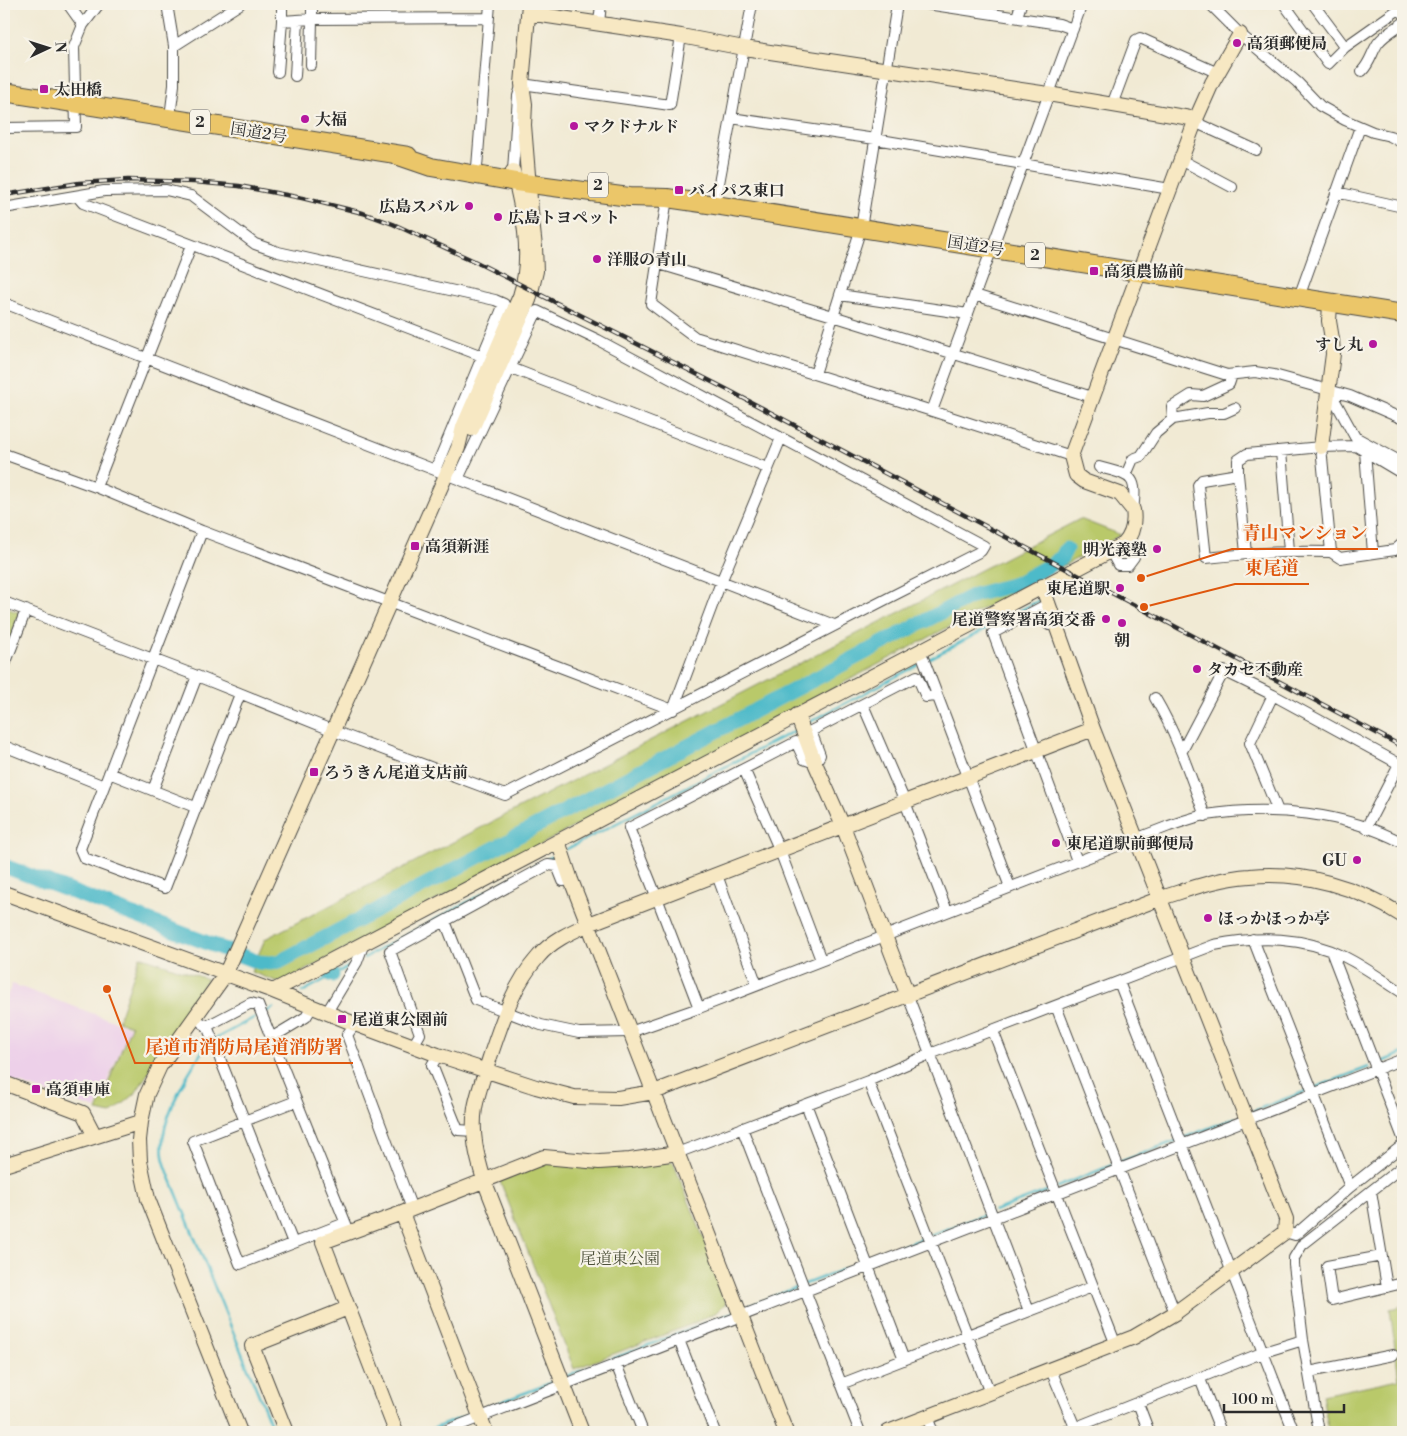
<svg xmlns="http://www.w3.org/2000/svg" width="1407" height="1436" font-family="'Libre Bodoni','Noto Serif JP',serif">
	<rect width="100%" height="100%" fill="#f7f3e8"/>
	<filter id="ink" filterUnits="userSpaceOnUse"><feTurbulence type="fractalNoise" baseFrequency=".02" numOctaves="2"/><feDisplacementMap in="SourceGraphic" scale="10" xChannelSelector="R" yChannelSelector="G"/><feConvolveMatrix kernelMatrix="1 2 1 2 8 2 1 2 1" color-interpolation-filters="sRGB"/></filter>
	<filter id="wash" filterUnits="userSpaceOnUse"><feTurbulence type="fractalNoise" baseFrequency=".0096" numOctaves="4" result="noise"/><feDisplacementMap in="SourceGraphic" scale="20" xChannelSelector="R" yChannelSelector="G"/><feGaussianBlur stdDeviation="1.12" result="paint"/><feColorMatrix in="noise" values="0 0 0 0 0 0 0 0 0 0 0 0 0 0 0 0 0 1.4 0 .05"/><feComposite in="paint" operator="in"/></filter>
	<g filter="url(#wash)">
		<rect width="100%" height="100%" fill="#f1ead4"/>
		<path fill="#edd0e9" d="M12,984L130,1027L96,1109L4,1078V1003Z"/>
		<path fill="#b9c96b" stroke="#727a4b" d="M1080,519L1121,535L281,983L251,972L265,939Z
			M4,607L20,613L4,654Z
			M140,956L207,979L135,1094L111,1114L97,1111L131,1026L118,1021Z
			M673,1162L712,1259L726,1303L717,1312L692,1324L574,1369L500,1181L543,1164L549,1163Z
			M1403,1306V1432H1329L1322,1395L1399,1379L1390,1309Z"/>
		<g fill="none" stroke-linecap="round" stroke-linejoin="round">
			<path stroke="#4ebac9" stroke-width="2.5" d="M1056,592L1072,584
				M927,660L1040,600
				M808,723L918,665
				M567,849L796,730
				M364,958L555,855
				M302,992L350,966
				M264,1013L273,1008
				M215,1039L259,1015
				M211,1042L207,1044C188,1072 158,1121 163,1156C164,1163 167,1169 169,1175L274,1432
				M1377,1064L1403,1053
				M1314,1088L1369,1067
				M1253,1111L1309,1090
				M1183,1138L1235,1118
				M1120,1162L1178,1140
				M1057,1187L1115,1164
				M994,1211L1052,1189
				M931,1235L989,1213
				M868,1260L926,1237
				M805,1284L863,1262
				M742,1309L800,1286
				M565,1377L735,1312
				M483,1409L558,1380
				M424,1432L474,1413"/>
			<path stroke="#4ebac9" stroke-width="15" d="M4,866L258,962L270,963L279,962L974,595L1015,584L1050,565L1062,557L1066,549
				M330,972L332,975"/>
		</g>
	</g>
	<g filter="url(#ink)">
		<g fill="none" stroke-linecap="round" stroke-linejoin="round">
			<defs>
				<path id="street" d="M68,4L83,25
					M167,4L174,46V85L170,117
					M282,4V21L312,19L311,65
					M312,4V19L489,18
					M927,4L1059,24L1073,29
					M1210,4L1240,34L1297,82L1320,106L1345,120L1373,132L1390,136L1403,143
					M1284,4L1328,64L1345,47L1399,9L1403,13
					M1313,4L1345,47
					M1017,17L1021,4
					M599,23L601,4
					M174,46L240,4
					M1362,71C1370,63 1372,52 1378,43C1384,35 1395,29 1403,23
					M278,72L282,21
					M295,76L298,20
					M1112,105L1136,40L1140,38L1218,73
					M731,118L875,139L1170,189
					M1196,119L1201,125L1256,150
					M4,128L76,127L74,47L83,25L99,4
					M1181,160L1232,187
					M477,167L490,4
					M513,171L518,96L522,84L670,105L681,36
					M1336,192L1403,207
					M77,196L83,203L482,356
					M667,198L651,304L695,337L932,411L1071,456
					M715,205L752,4
					M4,208L104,191L166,190L191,196L255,244L278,252L495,300L504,304L435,470L458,479L537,311L598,340L984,546L981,551C822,631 665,714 505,795L339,733L197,676L4,602
					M656,263L833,316L1092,397
					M840,295L968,314
					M975,295L1227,375L1255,372L1274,375L1350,396L1403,419
					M1299,297L1360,127
					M4,303L435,470
					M511,368L767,468
					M815,374L861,228L897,4
					M1329,390L1355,437L1403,463
					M932,411L1082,4
					M1173,419L1208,413H1224L1235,408
					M1321,447L1331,552L1340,558L1395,550L1403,543
					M1281,451L1289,551
					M1365,451L1373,553
					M4,454L96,487L202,531L673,710L721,582L781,438
					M1099,467C1131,476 1138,474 1133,510
					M1238,474L1202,480L1198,485L1206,558C1248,553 1288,551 1331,552
					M1126,475L1133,459L1141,456L1156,433L1173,419L1172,407L1191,395L1203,396L1229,384L1232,375
					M458,479L834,625
					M96,487L191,246
					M202,531L80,849L84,858L165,888L240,694
					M1111,552L1118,565H1128L1134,557L1130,538
					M1246,553L1238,474V460L1247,454L1321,447L1356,446L1403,474
					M1049,625L1042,607L993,633L1077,861
					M920,650L1010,887
					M4,667L26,610
					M1273,695L1250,743L1278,811
					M1155,698C1177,735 1190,775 1205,816
					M863,705L905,802L947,911
					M4,746L104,786
					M1182,751L1224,671L1273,695L1403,766
					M744,769L780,851L821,960
					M109,773L195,807
					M153,790L197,676
					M1366,828L1399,764
					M717,875L757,985
					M445,921L476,1000L541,1025L579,1033L630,1032L699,1008L1169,826C1181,822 1194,817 1206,815C1271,805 1345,812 1403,843
					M1253,939L1350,1187
					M1331,951L1403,1138
					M1119,982L1294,1432
					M908,996L1029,1311
					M1056,1006L1175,1313
					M699,1008L657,898L629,828L796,742L804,759L815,763L820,755L811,731L917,676L926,697L937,696
					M327,1012L357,962L364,943
					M202,1023L207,1026L293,1243
					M355,1024L347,1035L412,1209
					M207,1026L251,1003L258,1005L348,1229
					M993,1031L1116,1345
					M271,1038L306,1017L312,1007
					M413,1046L420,1034L390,951L548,865L557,866L563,881L571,880
					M438,1055L432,1065L458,1130L474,1131
					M868,1081L990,1393
					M296,1101L193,1141L240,1264L345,1223
					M806,1104L904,1360
					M742,1128L860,1432
					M677,1153L868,1081L930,1054L1214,945C1259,936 1303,936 1345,957C1365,967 1384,981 1403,993
					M1371,1191L1387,1287
					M1285,1232L1295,1235L1350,1187L1403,1145
					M1382,1256L1327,1266L1332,1300L1403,1283
					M679,1340L715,1432
					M616,1364L643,1432
					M1051,1370L1077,1432
					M1309,1372L1393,1355
					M1200,1379L1221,1432
					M841,1384L1092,1287
					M1138,1403L1149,1432
					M927,1417L933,1432
					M442,1432L1403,1059
					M1064,1432L1264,1352L1303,1340
					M1319,1432L1303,1340L1294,1265V1258L1302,1245L1403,1166"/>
				<path id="secondary" d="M528,13L681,36L744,48L1048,94L1196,119
					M472,429L529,300L536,271L535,247L531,212L524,125L525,104L522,84L529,4
					M1321,447L1333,354L1332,339L1329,321L1330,304
					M797,715L815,763L843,826L908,996
					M558,841L571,880L786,1432
					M4,893L273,991L355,1024L438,1055L536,1087L574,1097L618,1098L654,1092L1161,898C1190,889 1219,878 1250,876C1304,871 1358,887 1403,916
					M273,991L1124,544C1133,534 1135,523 1133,510L1120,494L1084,481L1076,475L1071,456L1196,119L1212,83L1240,34
					M4,1083L83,1113L95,1136
					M4,1165L141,1122
					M402,1213L486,1432
					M240,1432L148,1199L140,1161L139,1140L141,1122L147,1094L160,1066L225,975L458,448L463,427L520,296C533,257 523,210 513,171
					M286,1432L252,1346L348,1308
					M396,1432L323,1242L402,1213L544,1157L599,1162L630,1160L677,1153
					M582,1432L484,1180C477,1157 471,1133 475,1108C478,1091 485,1073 490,1057C502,1022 513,985 538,957C551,941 571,932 589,924L1093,729
					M888,1432L1134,1337L1175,1313L1285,1232L1286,1219L1093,729L1042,586"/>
				<path id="highway" d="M4,92L408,156
					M396,155L431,167L516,182L629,197L667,198L715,205L1403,314"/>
			</defs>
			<use href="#street" stroke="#494844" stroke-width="12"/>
			<use href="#secondary" stroke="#494844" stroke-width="16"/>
			<use href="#highway" stroke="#494844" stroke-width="20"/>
			<use href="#street" stroke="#fff" stroke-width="10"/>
			<use href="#secondary" stroke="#f7e8c3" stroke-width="14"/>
			<use href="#highway" stroke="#ebc669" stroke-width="18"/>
			<defs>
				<path id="rail" d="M4,195L79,183L128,180L194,182L239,186L302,198L363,213L393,224L472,260L726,389L1403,747"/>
			</defs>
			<use href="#rail" stroke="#2b2b2b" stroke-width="4.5"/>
			<use href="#rail" stroke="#f7f3e8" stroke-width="2.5" stroke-dasharray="8" stroke-linecap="butt"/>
		</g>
	</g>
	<g fill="#b5179e" stroke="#f7f3e8" stroke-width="2">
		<circle cx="1237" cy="43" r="5"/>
		<rect x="39" y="84" width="10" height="10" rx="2.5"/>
		<circle cx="305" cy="119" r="5"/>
		<circle cx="574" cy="126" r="5"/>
		<rect x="674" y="185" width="10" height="10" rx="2.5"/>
		<circle cx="469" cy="206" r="5"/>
		<circle cx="498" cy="217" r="5"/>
		<circle cx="597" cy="259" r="5"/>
		<rect x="1089" y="266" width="10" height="10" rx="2.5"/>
		<circle cx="1373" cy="344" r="5"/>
		<rect x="410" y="541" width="10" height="10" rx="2.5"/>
		<circle cx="1157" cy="549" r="5"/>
		<circle cx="1120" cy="588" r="5"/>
		<circle cx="1106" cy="619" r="5"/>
		<circle cx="1122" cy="623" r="5"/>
		<circle cx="1197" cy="669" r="5"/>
		<rect x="309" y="767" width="10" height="10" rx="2.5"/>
		<circle cx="1056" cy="843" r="5"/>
		<circle cx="1357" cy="860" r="5"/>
		<circle cx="1208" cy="918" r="5"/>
		<rect x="337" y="1014" width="10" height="10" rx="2.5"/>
		<rect x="31" y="1084" width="10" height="10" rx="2.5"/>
	</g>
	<g text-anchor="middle" stroke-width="4.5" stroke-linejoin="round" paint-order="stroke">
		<g fill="#f7f3e8" stroke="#686764" stroke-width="1">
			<rect x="190" y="109.5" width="20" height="25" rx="4"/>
			<rect x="588" y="172.5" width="20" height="25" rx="4"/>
			<rect x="1025" y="242.5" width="20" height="25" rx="4"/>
		</g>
		<g font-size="15" font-weight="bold" fill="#2b2b2b">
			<text x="200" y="127">2</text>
			<text x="598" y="190">2</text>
			<text x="1035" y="260">2</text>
		</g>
		<g font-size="16" font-weight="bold" fill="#2b2b2b" stroke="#f7f3e8" text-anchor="start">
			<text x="1247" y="49">高須郵便局</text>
			<text x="54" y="95">太田橋</text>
			<text x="315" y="125">大福</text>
			<text x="584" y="132">マクドナルド</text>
			<text x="689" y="196">バイパス東口</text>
			<text x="459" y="212" text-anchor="end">広島スバル</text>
			<text x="508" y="223">広島トヨペット</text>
			<text x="607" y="265">洋服の青山</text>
			<text x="1104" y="277">高須農協前</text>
			<text x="1363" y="350" text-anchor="end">すし丸</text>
			<text x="425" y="552">高須新涯</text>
			<text x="1147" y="555" text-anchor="end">明光義塾</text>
			<text x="1110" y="594" text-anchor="end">東尾道駅</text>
			<text x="1096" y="625" text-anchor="end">尾道警察署高須交番</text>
			<text x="1122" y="646" text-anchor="middle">朝</text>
			<text x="1207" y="675">タカセ不動産</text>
			<text x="324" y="778">ろうきん尾道支店前</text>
			<text x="1066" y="849">東尾道駅前郵便局</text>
			<text x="1347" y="866" text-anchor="end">GU</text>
			<text x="1218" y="924">ほっかほっか亭</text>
			<text x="352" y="1025">尾道東公園前</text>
			<text x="46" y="1095">高須車庫</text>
		</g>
		<g font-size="16" fill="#2b2b2b" stroke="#f7f3e8">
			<text transform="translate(259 132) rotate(9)" y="6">国道2号</text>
			<text transform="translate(976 245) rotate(9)" y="6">国道2号</text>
		</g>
		<g font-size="16" fill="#4e523b" stroke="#f7f3e8">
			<text x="620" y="1264">尾道東公園</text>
		</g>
	</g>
	<path fill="none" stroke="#df570e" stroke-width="2" d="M1141 578L1232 549H1378M1144 607L1235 584H1309M107 989L135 1063H353"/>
	<g fill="#df570e" stroke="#f7f3e8" stroke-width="2">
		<circle cx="1141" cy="578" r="5"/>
		<circle cx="1144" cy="607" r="5"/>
		<circle cx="107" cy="989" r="5"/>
	</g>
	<g font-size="18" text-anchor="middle" font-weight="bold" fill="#df570e" stroke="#f7f3e8" stroke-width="4.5" stroke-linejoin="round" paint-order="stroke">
		<text x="1305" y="539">青山マンション</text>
		<text x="1272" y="574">東尾道</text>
		<text x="244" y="1053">尾道市消防局尾道消防署</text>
	</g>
	<rect width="1407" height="1436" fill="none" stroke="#f7f3e8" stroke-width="20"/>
	<g transform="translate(48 48) rotate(86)" stroke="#f7f3e8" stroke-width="4" paint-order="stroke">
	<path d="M0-4L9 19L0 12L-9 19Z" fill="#2b2b2b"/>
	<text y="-8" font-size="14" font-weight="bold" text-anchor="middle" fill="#2b2b2b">N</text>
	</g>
	<path d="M1224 1404v8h120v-8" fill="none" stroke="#2b2b2b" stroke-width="2.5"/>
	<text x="1232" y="1404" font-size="15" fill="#2b2b2b" stroke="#f7f3e8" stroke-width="4" paint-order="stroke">100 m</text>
</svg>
